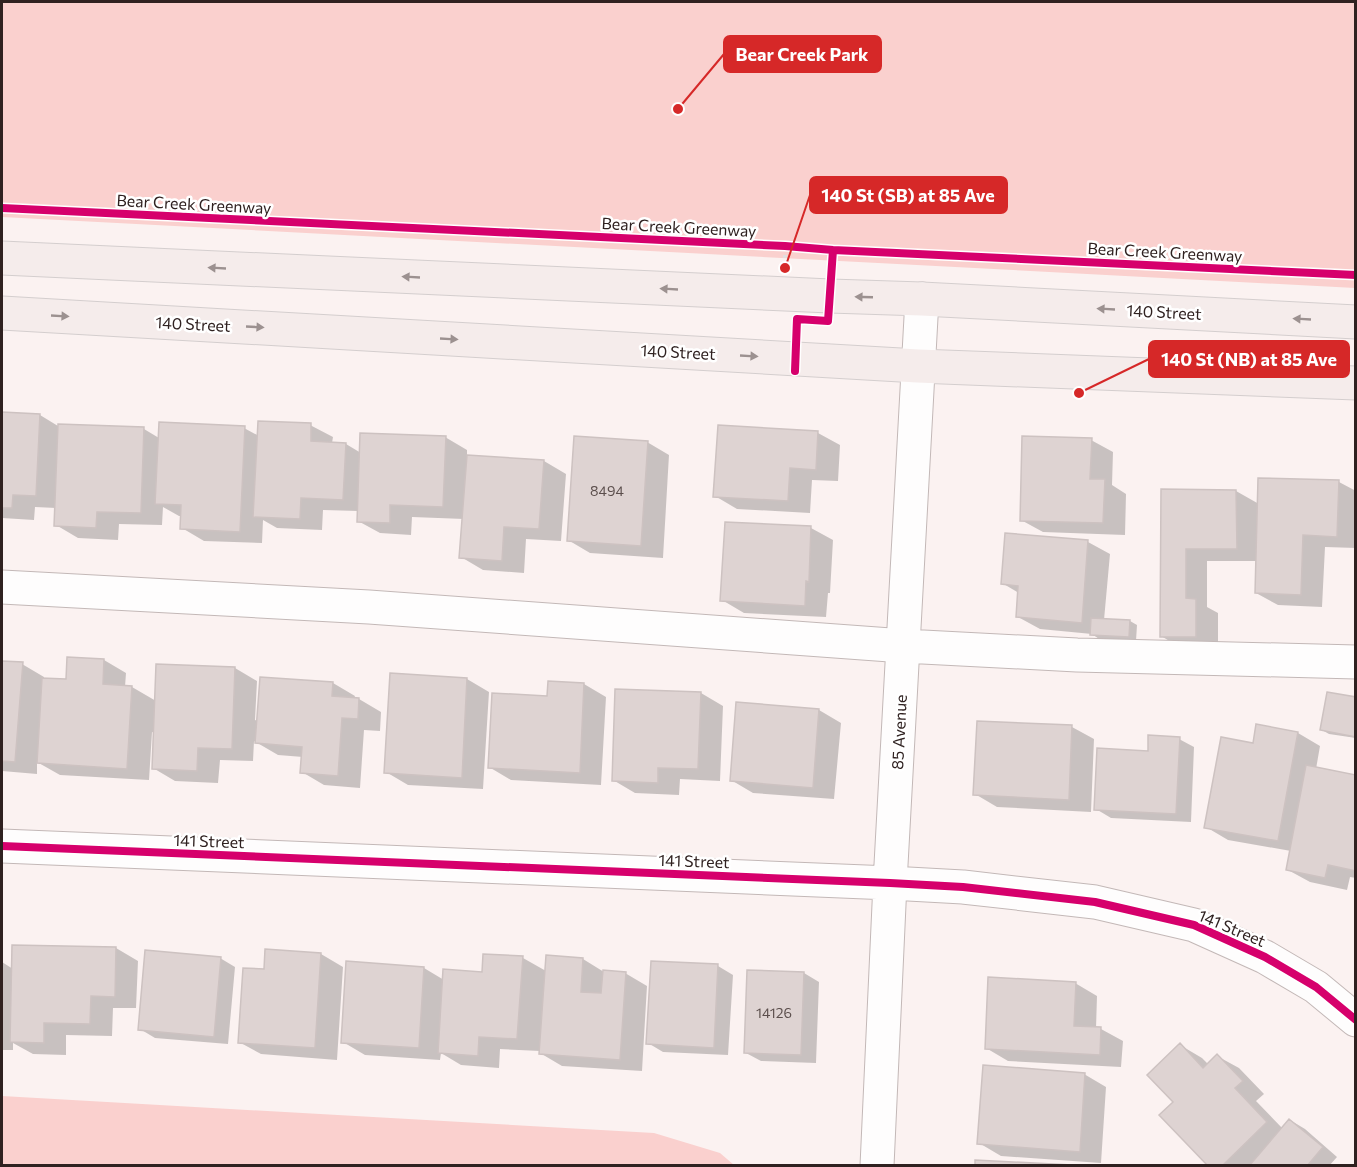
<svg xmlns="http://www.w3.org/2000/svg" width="1357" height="1167" font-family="Commissioner,sans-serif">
	<rect width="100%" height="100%" fill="#fbf2f1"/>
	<path fill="#fad0ce" d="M2,2H1355V288L2,217Z
		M2,1096L654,1133L720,1153L734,1165H2Z"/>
	<path fill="#0003" d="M2,414L40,415L58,426L144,429L159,438L244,428L259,436L310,425L333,437L332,443L346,444L361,453L445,437L467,450V456L544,461L566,474L561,541L526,539L524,573L483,570L461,557L464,519L412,517L411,535L380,533L358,521V511L323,510L322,530L277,528L263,520L262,543L204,541L182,528V516H179L163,507L162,525L119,524L118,540L78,538L56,525V508L35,507L34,520L2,518Z
		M818,433L840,445L838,481L812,480L810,513L737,509L715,496Z
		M1091,440L1113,452L1112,485L1126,494L1125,535L1043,532L1021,520Z
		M647,442L669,455L663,558L590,553L568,540Z
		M1339,482L1356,491V548L1325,547L1322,607L1278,605L1256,593L1257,561H1207V607L1218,613V649H1183L1161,636L1162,491H1236L1259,504Z
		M726,524L811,528L833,540L830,593H828L826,617L744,613L722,600Z
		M1007,535L1088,542L1110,554L1104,620L1130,621L1137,625L1136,641L1099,639L1092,634L1040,629L1018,617L1019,593L1002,583Z
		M104,660L126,673L125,687H132L156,701L157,665L235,668L257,681L255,720L258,721L333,683L355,696L354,699H359L381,712L380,731L364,730L360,788L324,785L302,772L303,757L278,755L254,741L253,761L220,760L218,783L175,781L153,768L155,733L152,732L149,780L60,775L37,762V774L2,771V662L22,664L44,677V680L67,681Z
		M391,675L467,679L489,692L483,789L408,785L386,772Z
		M549,682L584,684L606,697L601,785L511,780L489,767L548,698Z
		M701,693L723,706L720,781L680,779L679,795L635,793L613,780Z
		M1356,698V738L1329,734L1322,730Z
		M738,704L819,710L841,723L834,799L753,793L731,780Z
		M979,722L1072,727L1094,739L1091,812L997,807L975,794Z
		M1257,726L1298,733L1320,746L1316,769L1356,777V878L1350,877L1347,890L1310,882L1288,870L1291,851L1228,840L1206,827L1254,744Z
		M1179,739L1194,747L1191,822L1111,818L1096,809L1149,752Z
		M116,948L138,961L136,1008H113L112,1036L66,1035V1055L33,1054L13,1043V1050H2V962L13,969Z
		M267,951L321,954L343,967L337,1060L261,1054L239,1042L266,971Z
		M220,958L235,967L228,1044L155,1038L140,1029Z
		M523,958L546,971L583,959L604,972L625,973L647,986L642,1071L562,1066L540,1053V1051L500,1049L499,1068L461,1065L441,1053L440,1060L365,1055L343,1042L424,968L444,980L484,974Z
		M718,966L733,975L728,1055L663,1052L648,1043Z
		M804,973L819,982L816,1063L761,1061L746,1053Z
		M1075,983L1097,996L1096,1029H1101L1123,1041L1121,1067L1008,1061L986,1048Z
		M1180,1045L1202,1058L1208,1064L1217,1056L1239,1068L1264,1094L1256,1101L1283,1129L1290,1120L1305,1129L1337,1157L1329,1166H1210L1175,1102Z
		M1084,1074L1106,1087L1101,1163L1001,1156L979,1143Z"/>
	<path fill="#ded3d2" stroke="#cdc2c1" stroke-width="1.5" d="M2,412L40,414L36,496L13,495L12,508H2Z
		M258,421L311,423V441L346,443L343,500L301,498L300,519L253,517Z
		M159,422L245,426L240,532L180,529L181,505L155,504Z
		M58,424L144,427L141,513L97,512L96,528L54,526Z
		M718,425L818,431L816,470L790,468L788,501L713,497Z
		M360,433L446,436L443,507L390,505V523L357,522Z
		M574,436L648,441L641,546L567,541Z
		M1022,436L1092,438L1090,479H1105L1103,523L1020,521Z
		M467,455L544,460L539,529L504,527L502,561L459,558Z
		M1258,478L1339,480L1337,537L1303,535L1301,595L1255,593Z
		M1161,489L1236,490L1237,549H1186V598L1196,599V637H1160Z
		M725,522L811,526L809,582L806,581L805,606L720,601Z
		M1005,533L1088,540L1082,623L1016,617L1018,586L1001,584Z
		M1091,618L1130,620L1129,637L1090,635Z
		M67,657L104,659L103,684L132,686L127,769L37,763L42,678L66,679Z
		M2,661L23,662L15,762L2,761Z
		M156,664L235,667L232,749L198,748L197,771L152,769Z
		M390,673L467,678L462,778L384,773Z
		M260,677L333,682L332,696L359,698L358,719L342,718L338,776L300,773L302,747L255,743Z
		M548,681L584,683L580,773L488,768L492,693L547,696Z
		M615,689L701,692L698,769L658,768V783L612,781Z
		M1327,692L1356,697V737L1320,730Z
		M736,702L819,709L813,788L730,781Z
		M977,721L1072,725L1069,800L973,795Z
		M1256,724L1298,732L1278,841L1204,828L1221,737L1253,743Z
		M1148,735L1180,737L1176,814L1094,810L1097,748L1148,751Z
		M1306,765L1356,775V871L1328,865L1325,878L1286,870Z
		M12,945L116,947L115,997L91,996L90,1024L44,1023V1043L10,1042Z
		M265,949L321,953L315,1048L238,1043L243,968L264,969Z
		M145,950L221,957L214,1037L138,1030Z
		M483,954L523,956L517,1039L479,1037L478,1056L438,1053L443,969L482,972Z
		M546,955L583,958L581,992L601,993L603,970L626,972L620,1060L539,1054Z
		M346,961L424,967L419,1048L341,1043Z
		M651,961L718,964L714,1048L646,1044Z
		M747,970L804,972L801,1055L744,1053Z
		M988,977L1076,982L1074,1026L1101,1027L1100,1055L985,1049Z
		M1180,1043L1203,1068L1217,1054L1243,1081L1235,1088L1267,1122L1222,1166H1208L1159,1115L1173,1102L1147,1075Z
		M983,1065L1085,1073L1080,1152L977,1144Z
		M1289,1119L1323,1147L1307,1166H1249Z
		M975,1160L1091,1166H975Z"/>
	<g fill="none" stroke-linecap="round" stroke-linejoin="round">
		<defs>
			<path id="minor" d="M2,587L369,607L904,646L1077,655L1356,662
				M2,846L890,883L963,887L1095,902L1194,925L1265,957L1316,987L1356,1020
				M877,1166L890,883L922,299"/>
			<path id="major" d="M2,258L830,296L922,299L1356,322
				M2,313L918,366L1356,383"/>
		</defs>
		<use href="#minor" stroke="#c3b8b7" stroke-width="35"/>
		<use href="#major" stroke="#d4cece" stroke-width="35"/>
		<path stroke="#e2dede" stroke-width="4" stroke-dasharray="3 4.5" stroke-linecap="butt" d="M785,258V246"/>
		<use href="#minor" stroke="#fefdfd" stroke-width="33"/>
		<use href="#major" stroke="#f5eceb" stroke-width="33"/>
		<defs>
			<path id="cycleway" d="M2,208L785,246L833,250L1356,275
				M795,371L797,319L828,321L833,250
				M2,846L890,883L963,887L1095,902L1194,925L1265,957L1316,987L1356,1020"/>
		</defs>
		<use href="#cycleway" stroke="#fff" stroke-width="11"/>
		<use href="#cycleway" stroke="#d6006c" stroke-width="8"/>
	</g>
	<defs><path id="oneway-solid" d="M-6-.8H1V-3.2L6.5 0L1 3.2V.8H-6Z" transform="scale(1.5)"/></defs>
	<g fill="#9c9190">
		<use href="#oneway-solid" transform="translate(217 268) rotate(-177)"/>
		<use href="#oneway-solid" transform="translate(411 277) rotate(-177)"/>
		<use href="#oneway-solid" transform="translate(669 289) rotate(-177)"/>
		<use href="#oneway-solid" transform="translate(864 297) rotate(-178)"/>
		<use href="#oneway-solid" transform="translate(1106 309) rotate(-177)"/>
		<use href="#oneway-solid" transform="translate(60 316) rotate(3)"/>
		<use href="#oneway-solid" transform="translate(1302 319) rotate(-177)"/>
		<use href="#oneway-solid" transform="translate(255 327) rotate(3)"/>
		<use href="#oneway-solid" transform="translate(449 339) rotate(3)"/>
		<use href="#oneway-solid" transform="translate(749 356) rotate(3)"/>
	</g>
	<g text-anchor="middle" stroke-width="5" stroke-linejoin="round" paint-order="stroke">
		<g font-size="14" fill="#5b4e4c">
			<text x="607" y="496">8494</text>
			<text x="774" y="1018">14126</text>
		</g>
		<g font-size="16" fill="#2f2120" stroke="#fff">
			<text transform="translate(194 204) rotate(3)" y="6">Bear Creek Greenway</text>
			<text transform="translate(679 227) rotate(3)" y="6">Bear Creek Greenway</text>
			<text transform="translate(1165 252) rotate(3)" y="6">Bear Creek Greenway</text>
			<text transform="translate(1164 312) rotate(3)" y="6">140 Street</text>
			<text transform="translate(193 324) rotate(3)" y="6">140 Street</text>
			<text transform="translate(678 352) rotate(3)" y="6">140 Street</text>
			<text transform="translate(899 732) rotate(-87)" y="6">85 Avenue</text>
			<text transform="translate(209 841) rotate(2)" y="6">141 Street</text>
			<text transform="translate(694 861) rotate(2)" y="6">141 Street</text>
			<text transform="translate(1232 928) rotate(23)" y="6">141 Street</text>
		</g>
	</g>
	<path fill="none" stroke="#d62828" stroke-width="2" d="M678 109L724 54M785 268L810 195M1079 393L1149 359"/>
	<g fill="#d62828" stroke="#fff" stroke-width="2">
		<circle cx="678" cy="109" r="6"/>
		<circle cx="785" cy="268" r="6"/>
		<circle cx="1079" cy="393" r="6"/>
	</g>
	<g fill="#d62828" stroke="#d62828" stroke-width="2">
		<rect x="724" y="36" width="157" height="36" rx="6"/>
		<rect x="810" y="177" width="197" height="36" rx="6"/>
		<rect x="1149" y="341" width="200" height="36" rx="6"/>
	</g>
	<g font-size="18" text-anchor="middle" font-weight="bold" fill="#fff">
		<text x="802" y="61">Bear Creek Park</text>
		<text x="908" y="202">140 St (SB) at 85 Ave</text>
		<text x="1249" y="366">140 St (NB) at 85 Ave</text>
	</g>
	<rect width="1357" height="1167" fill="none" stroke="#2f2120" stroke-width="6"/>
</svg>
